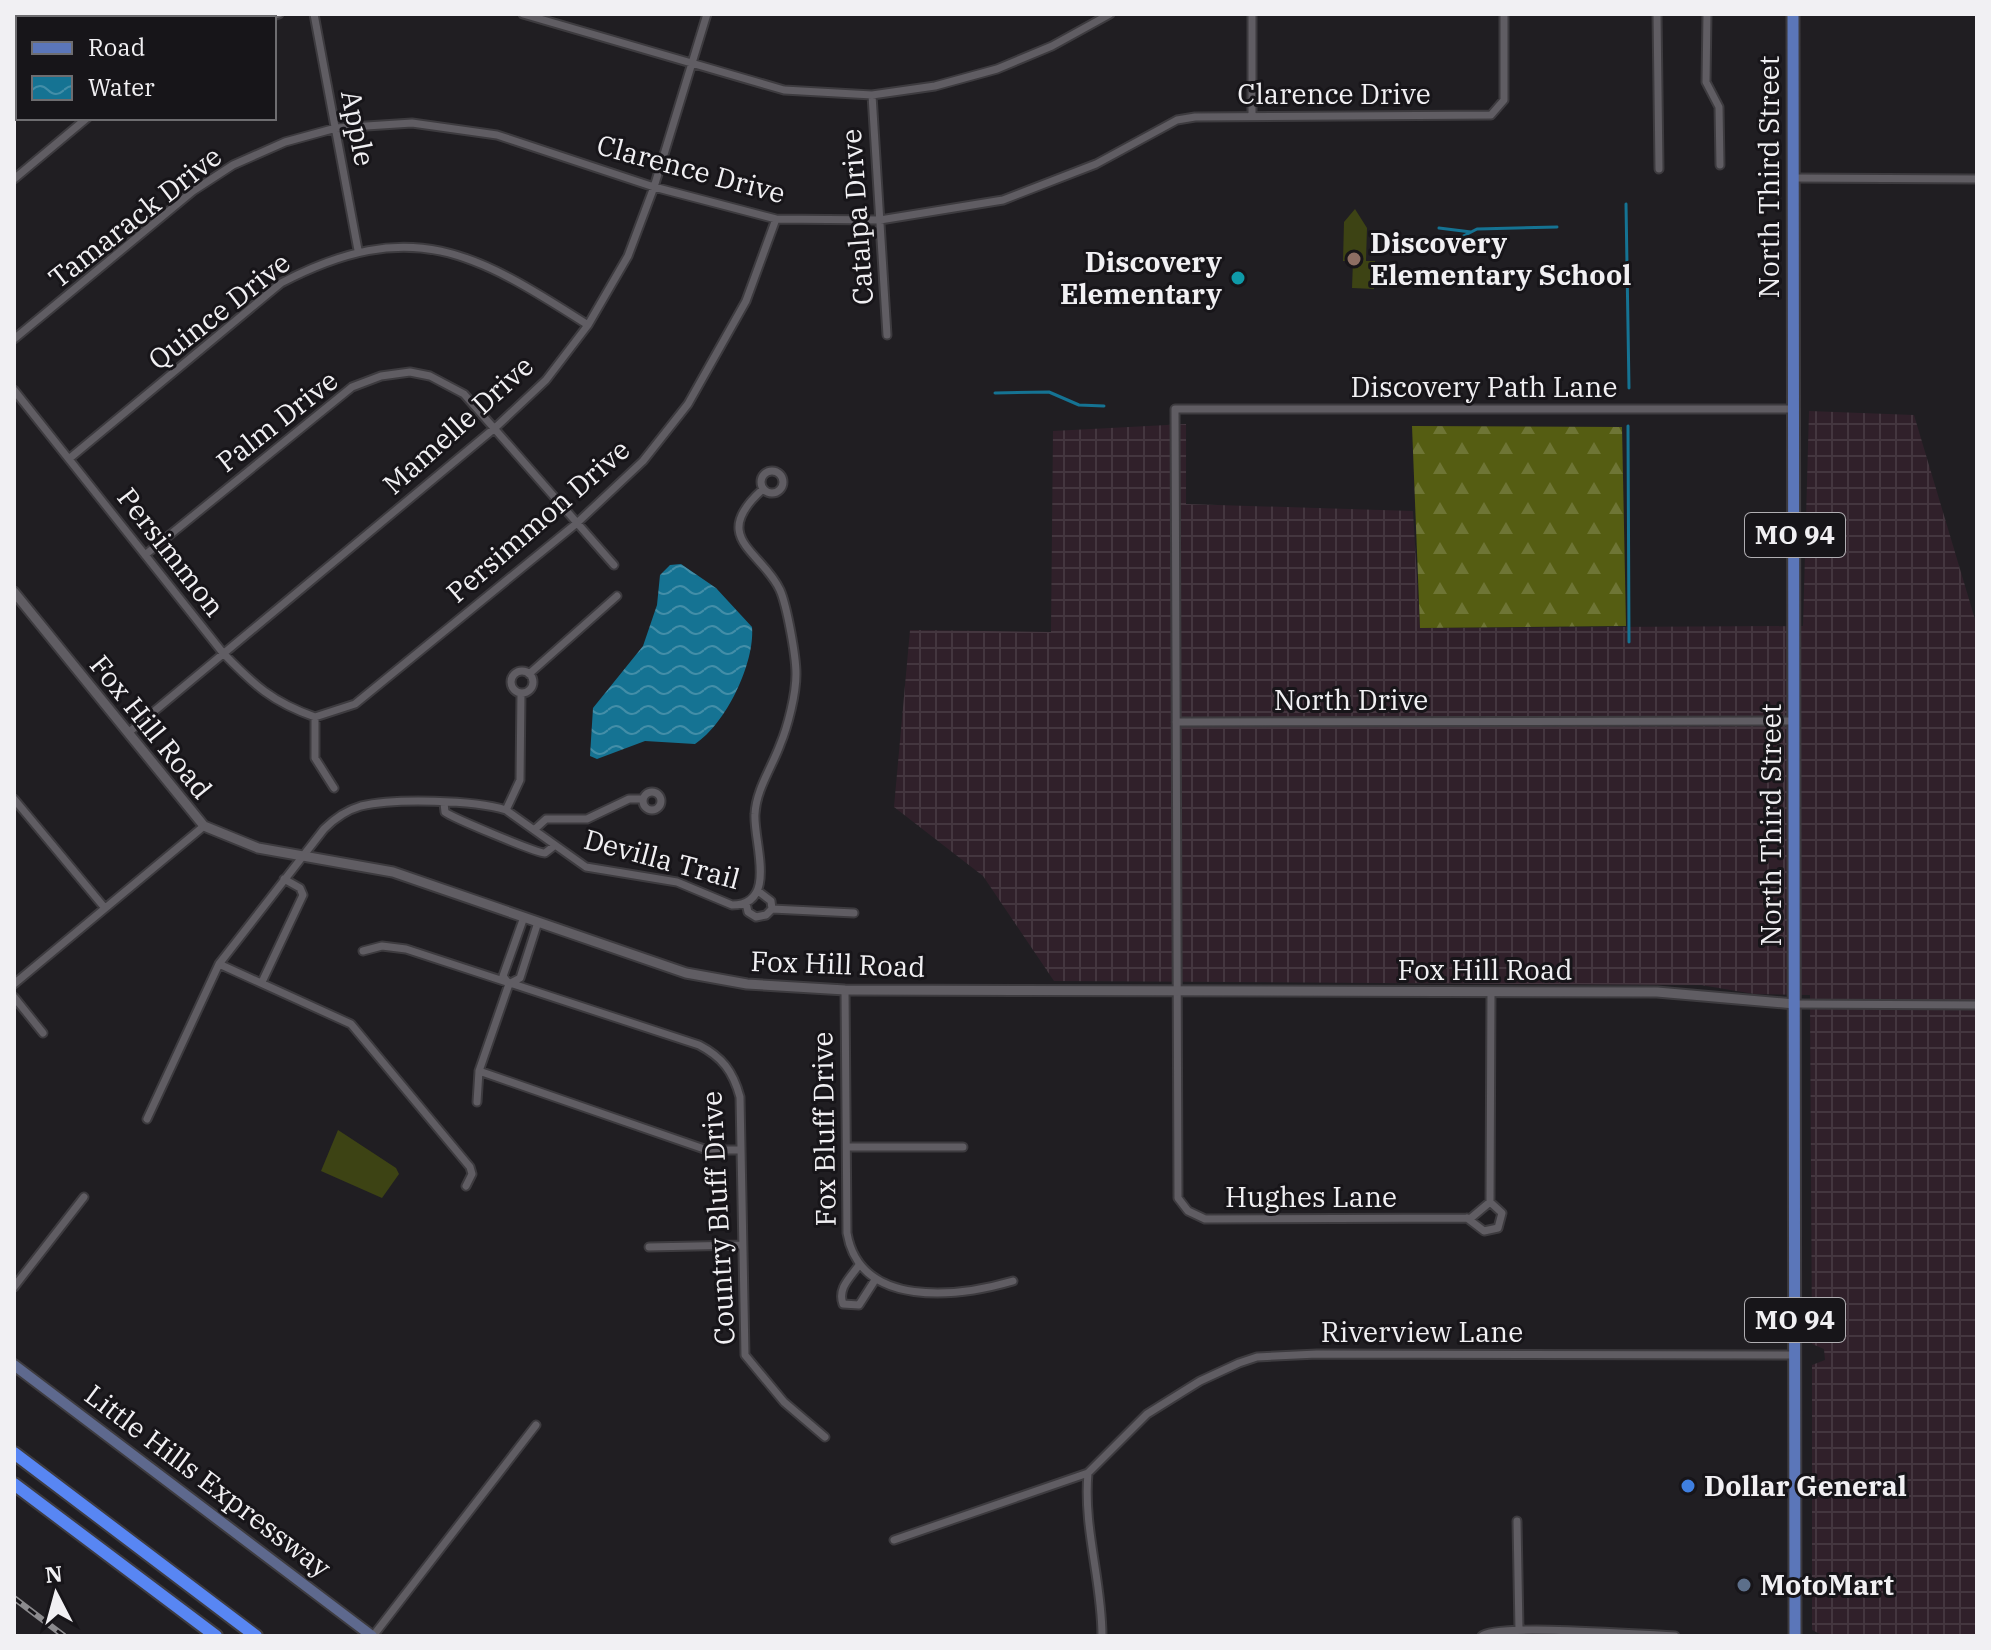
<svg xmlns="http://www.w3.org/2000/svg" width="1991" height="1650" font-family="'IBM Plex Serif',serif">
	<defs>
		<pattern id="industrial-grid" width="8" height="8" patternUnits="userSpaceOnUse" patternTransform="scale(2)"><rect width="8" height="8" fill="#30202a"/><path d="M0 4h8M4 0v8" fill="none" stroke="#44363f"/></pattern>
		<pattern id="forest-firs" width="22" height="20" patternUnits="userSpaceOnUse" patternTransform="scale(2)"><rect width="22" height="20" fill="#555d12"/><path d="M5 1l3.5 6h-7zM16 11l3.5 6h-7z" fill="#6e7535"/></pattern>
		<pattern id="water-waves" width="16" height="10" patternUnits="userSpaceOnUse" patternTransform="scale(2)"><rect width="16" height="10" fill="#157393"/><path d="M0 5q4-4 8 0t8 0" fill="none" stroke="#438ea8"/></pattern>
	</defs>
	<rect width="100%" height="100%" fill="#201e22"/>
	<path fill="url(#industrial-grid)" d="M1809,411L1914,415L1977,626V1636H1824L1812,1630V1365L1825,1360L1824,1349L1812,1344L1810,995L1754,994L1701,985L1054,981L983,876L894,807L910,630L1051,632L1053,431L1186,424V504L1413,511L1420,628L1803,626Z"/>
	<path fill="url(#forest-firs)" d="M1412,426L1622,427L1626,626L1420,628Z"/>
	<path fill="#3d4314" d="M1355,209L1367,228L1366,261H1375L1374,289L1352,288L1353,261H1343L1344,222Z
		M338,1130L396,1168L399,1174L382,1198L321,1171Z"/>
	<path fill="url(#water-waves)" d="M681,564L716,588L752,627C755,663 726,724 695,744L645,741L597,759L590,756L593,708L643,646L657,605L660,575L670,565Z"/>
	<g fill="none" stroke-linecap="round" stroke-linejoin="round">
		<path stroke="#157393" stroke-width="3" d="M1626,204L1629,388
			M1439,228L1471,232
			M1442,247L1477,229L1557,227
			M995,393L1049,392L1079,405L1104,406
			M1628,426L1629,642"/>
		<defs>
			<path id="minor" d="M314,14L358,250
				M523,14L784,90L872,95L935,86L997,69L1052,46L1110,14
				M1657,14L1659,169
				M1707,14L1706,82L1719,107L1720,165
				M266,18L279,14
				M872,95L887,335
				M1252,116V14
				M1794,178L1977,179
				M14,179L87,118
				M14,339L193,191L233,165L285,142L336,128L412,123L497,135L654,187L776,219L880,220L1003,200L1096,164L1177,120L1195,117L1491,115L1504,100V14
				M14,390L223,653C254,685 272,702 315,717
				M70,458L281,283C412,215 474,252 588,325
				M761 482a11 11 0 1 1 22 0a11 11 0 1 1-22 0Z
				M145,555L352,387L381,376L410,372L430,376L464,394L614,565
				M511 682a11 11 0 1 1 22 0a11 11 0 1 1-22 0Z
				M529,674L617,596
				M315,717L355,704L577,523L643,461L688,404L746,301L776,219
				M315,717V758L334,788
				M1176,722L1795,721
				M128,733L496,427L546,380L588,325L628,256L654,187L707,14
				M643 801a9 9 0 1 1 18 0a9 9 0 1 1-18 0Z
				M14,799L104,907
				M444,803L445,812C451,817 536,853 545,853L554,846
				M506,810L520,780L521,693
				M534,830L546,819H587L629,799H642
				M746,903L748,912L756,917L766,915L772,909L771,901L758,891
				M772,909L854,913
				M524,917L503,976L509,984L520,978L538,922
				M363,951L382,946L406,949L699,1045C722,1057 733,1071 740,1097L745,1355L784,1402L825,1437
				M219,964L351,1024L470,1167L472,1174L466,1186
				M262,982L303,895L300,888L284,879
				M14,984L204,826
				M845,990L847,1233C860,1309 958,1297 1013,1281
				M1491,992L1490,1202L1471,1218L1205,1219L1188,1211L1178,1198L1175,409H1793
				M14,997L43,1033
				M1795,1004L1977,1005
				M479,1071L707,1150H740
				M477,1102L479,1071L509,984
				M147,1119L219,964L324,829C335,818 347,810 361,806C395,798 474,800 506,810L586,867L677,882L732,905C779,905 753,841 755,814C756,790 772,767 780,745C788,726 796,694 796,674C796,656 787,606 780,590C762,551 708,538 763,489
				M847,1147H963
				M1467,1218L1484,1231L1498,1228L1502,1213L1490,1202
				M649,1247L741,1245
				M859,1265C851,1277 837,1288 843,1304L859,1305L875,1280
				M14,1287L84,1197
				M1088,1473C1083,1528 1102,1581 1102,1636
				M1517,1521L1519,1630
				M894,1540L1088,1473L1147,1414L1200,1381L1239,1363L1257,1357L1317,1354L1795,1355
				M373,1636L536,1425
				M1482,1636C1495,1623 1647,1635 1675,1636"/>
			<path id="tertiary" d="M14,592L204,826L258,848L393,872L686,973L747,984L845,990L1657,992L1795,1004"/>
			<path id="secondary" d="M14,1365L372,1636"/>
			<path id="primary" d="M1793,14L1795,1636"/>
			<path id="motorway" d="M14,1453L256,1636
				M14,1484L216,1636"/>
		</defs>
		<use href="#minor" stroke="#3d3b3f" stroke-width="11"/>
		<use href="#tertiary" stroke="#3d3b3f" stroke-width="13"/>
		<use href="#secondary" stroke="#3d3b3f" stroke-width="14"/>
		<use href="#primary" stroke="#3d3b3f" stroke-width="15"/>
		<use href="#motorway" stroke="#3d3b3f" stroke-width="16"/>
		<use href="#minor" stroke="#605d63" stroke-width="7"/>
		<use href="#tertiary" stroke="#605d63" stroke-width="9"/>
		<use href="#secondary" stroke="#5e698e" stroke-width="10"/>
		<use href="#primary" stroke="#5b76b9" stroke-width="11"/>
		<use href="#motorway" stroke="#5886f3" stroke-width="12"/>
		<defs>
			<path id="rail" d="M14,1598L64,1636"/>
		</defs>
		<use href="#rail" stroke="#8c8b8e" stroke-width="6"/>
		<use href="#rail" stroke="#171519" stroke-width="3" stroke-dasharray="9" stroke-linecap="butt"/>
	</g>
	<circle fill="#8d6e63" stroke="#171519" stroke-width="3" cx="1354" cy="259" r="8"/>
	<circle fill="#0f9aa8" stroke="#171519" stroke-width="3" cx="1238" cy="278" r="8"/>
	<circle fill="#3f7fe0" stroke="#171519" stroke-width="3" cx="1688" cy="1486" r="8"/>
	<circle fill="#5c6f8a" stroke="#171519" stroke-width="3" cx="1744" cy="1585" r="8"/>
	<g text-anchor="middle" stroke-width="6" stroke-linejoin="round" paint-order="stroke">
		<g fill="#171519" stroke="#b0aeb2" stroke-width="2">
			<rect x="1745" y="513" width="100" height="44" rx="6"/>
			<rect x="1745" y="1298" width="100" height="44" rx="6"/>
		</g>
		<g font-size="26" font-weight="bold" fill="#f1f0f3">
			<text x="1795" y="544">MO 94</text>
			<text x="1795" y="1329">MO 94</text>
		</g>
		<g font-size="28" fill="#f1f0f3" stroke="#171519">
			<text x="1334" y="104">Clarence Drive</text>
			<text transform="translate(358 128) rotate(79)" y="10">Apple</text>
			<text transform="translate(691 169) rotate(15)" y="10">Clarence Drive</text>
			<text transform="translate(1769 177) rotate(-90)" y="10">North Third Street</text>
			<text transform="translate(135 217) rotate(-38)" y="10">Tamarack Drive</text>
			<text transform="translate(857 217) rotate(-94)" y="10">Catalpa Drive</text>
			<text transform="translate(219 311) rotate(-38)" y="10">Quince Drive</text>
			<text x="1484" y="397">Discovery Path Lane</text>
			<text transform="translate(277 421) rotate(-38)" y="10">Palm Drive</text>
			<text transform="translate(458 425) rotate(-42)" y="10">Mamelle Drive</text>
			<text transform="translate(538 521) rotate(-41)" y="10">Persimmon Drive</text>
			<text transform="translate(171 552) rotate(52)" y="10">Persimmon</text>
			<text x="1351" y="710">North Drive</text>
			<text transform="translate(151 727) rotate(51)" y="10">Fox Hill Road</text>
			<text transform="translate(1771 825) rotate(-90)" y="10">North Third Street</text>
			<text transform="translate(662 859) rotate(15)" y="10">Devilla Trail</text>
			<text transform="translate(838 964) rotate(2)" y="10">Fox Hill Road</text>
			<text x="1485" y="980">Fox Hill Road</text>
			<text transform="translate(824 1129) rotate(-91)" y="10">Fox Bluff Drive</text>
			<text x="1311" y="1207">Hughes Lane</text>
			<text transform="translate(718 1218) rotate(-93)" y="10">Country Bluff Drive</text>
			<text x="1422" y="1342">Riverview Lane</text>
			<text transform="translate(208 1481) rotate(37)" y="10">Little Hills Expressway</text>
		</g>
		<g font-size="28" font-weight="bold" fill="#f1f0f3" stroke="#171519" text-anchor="start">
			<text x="1370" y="253">Discovery<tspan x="1370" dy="32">Elementary School</tspan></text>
			<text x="1222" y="272" text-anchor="end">Discovery<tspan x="1222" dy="32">Elementary</tspan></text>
			<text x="1704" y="1496">Dollar General</text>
			<text x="1760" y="1595">MotoMart</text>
		</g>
	</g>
	<rect width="1991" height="1650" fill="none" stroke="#f1f0f3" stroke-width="32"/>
	<rect x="16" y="16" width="260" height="104" fill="#171519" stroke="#6e6d70" stroke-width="2"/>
	<rect x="32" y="42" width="40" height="12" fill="#5b76b9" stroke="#6e6d70" stroke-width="2"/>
	<text x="88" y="56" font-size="24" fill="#f1f0f3">Road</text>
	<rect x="32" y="76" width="40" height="24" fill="url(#water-waves)" stroke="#6e6d70" stroke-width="2"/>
	<text x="88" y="96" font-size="24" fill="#f1f0f3">Water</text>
	<g transform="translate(56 1594) rotate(354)" stroke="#171519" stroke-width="6" paint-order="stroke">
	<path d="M0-6L14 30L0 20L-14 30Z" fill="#f1f0f3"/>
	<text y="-12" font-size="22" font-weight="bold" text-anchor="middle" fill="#f1f0f3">N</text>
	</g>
</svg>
